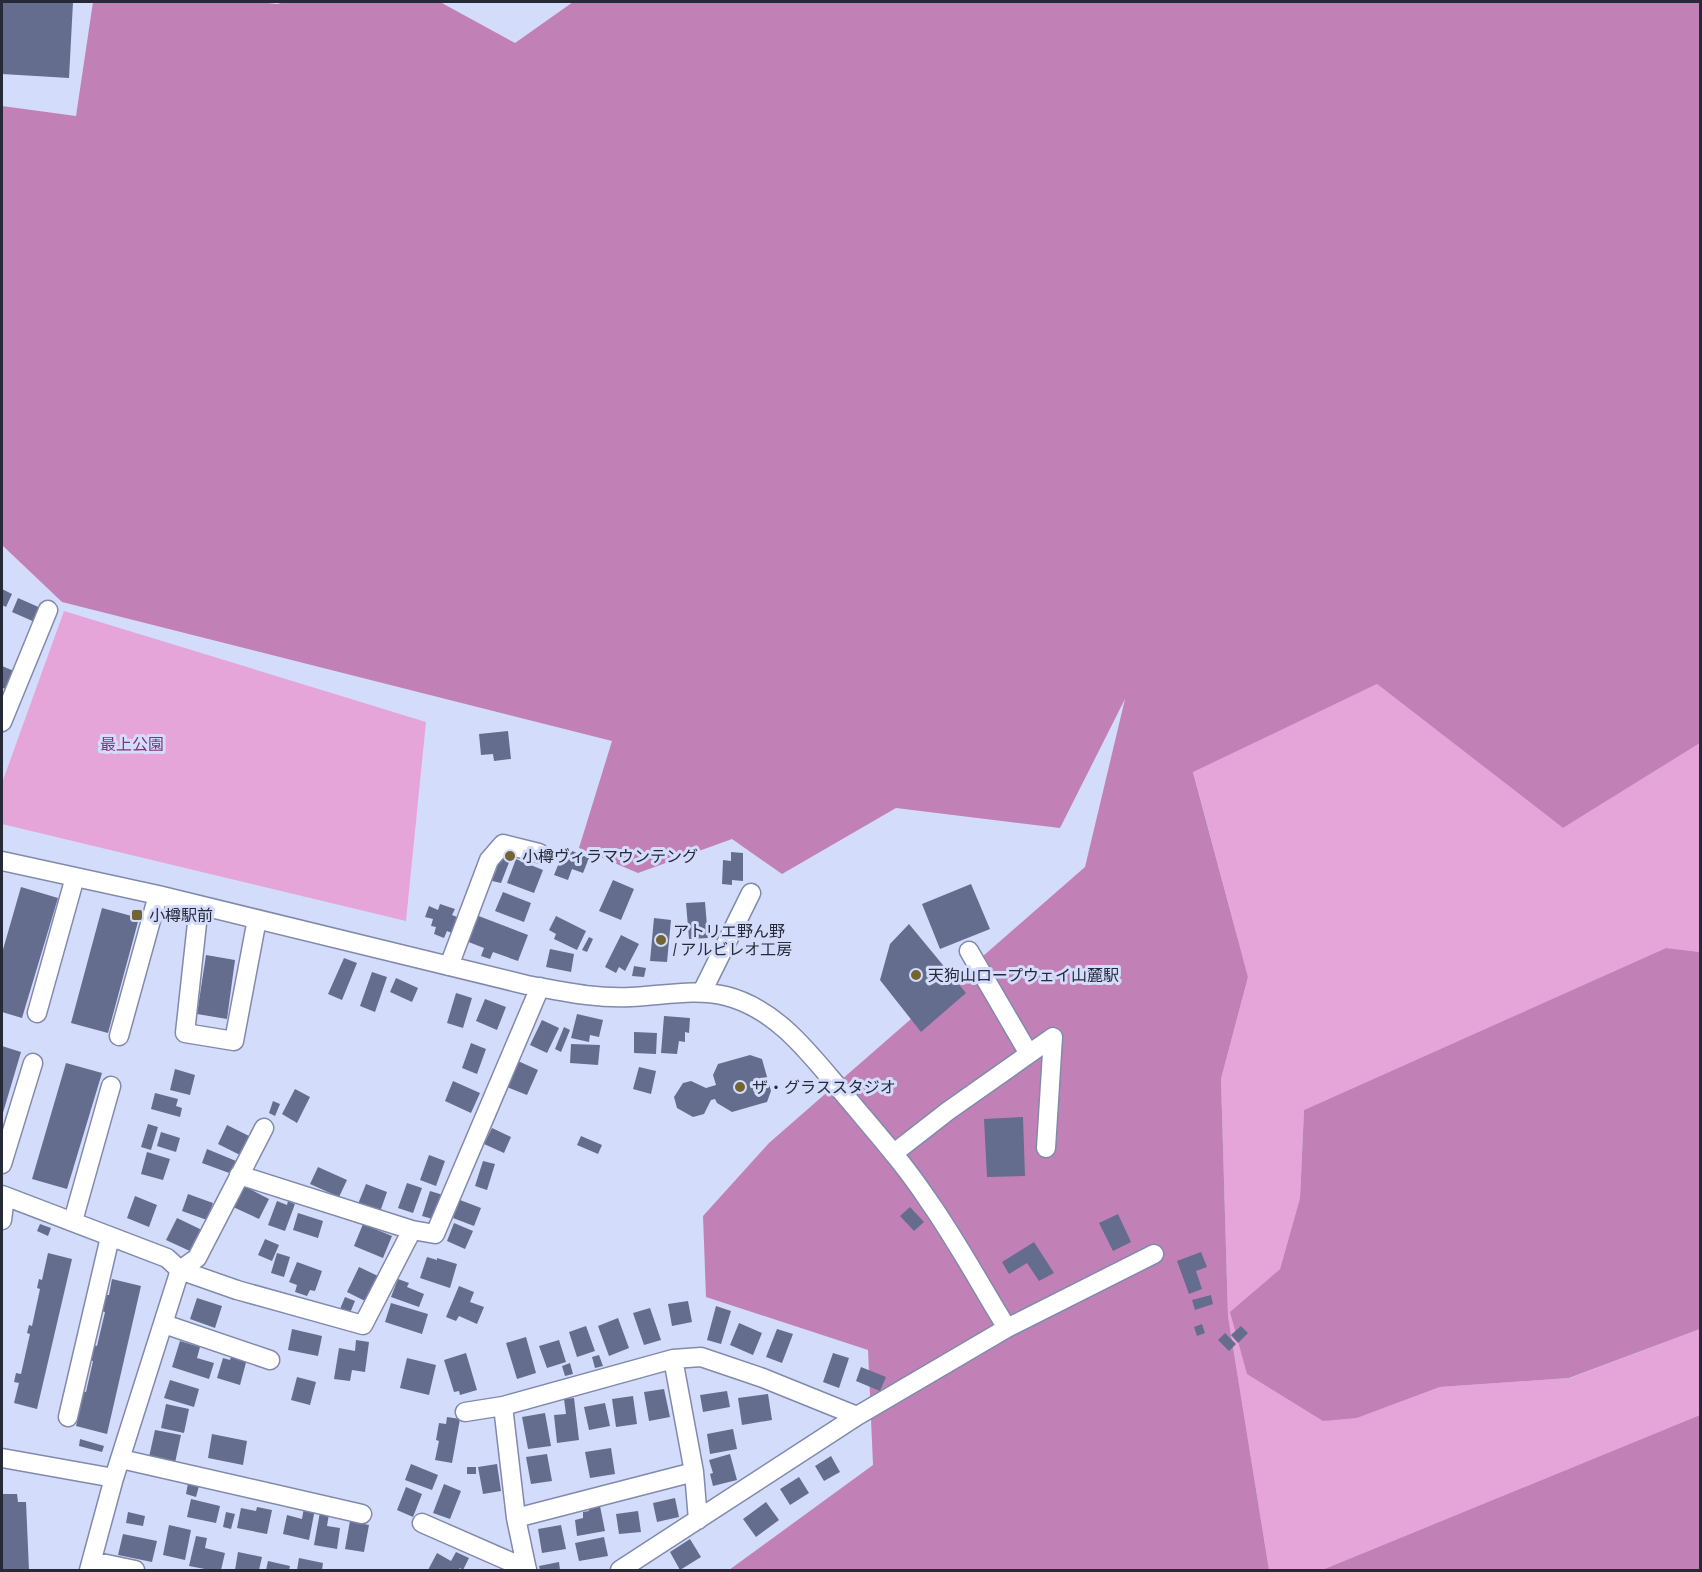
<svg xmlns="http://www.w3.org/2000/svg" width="1702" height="1572" font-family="'Archivo Narrow','Noto Sans JP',sans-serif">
	<rect width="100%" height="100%" fill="#d4dcfb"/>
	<path fill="#e5a5d9" d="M64,611L426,722L406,921L2,824V783Z
		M1377,684L1563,828L1700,743V952L1666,948L1304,1110L1300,1198L1280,1269L1231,1312L1357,1418L1440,1387L1570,1378L1700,1329V1415L1322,1570H1269L1228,1316L1221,1079L1248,977L1193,771Z"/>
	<path fill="#c281b6" d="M93,2H258L277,4L285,2H440L515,43L573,2H1700V743L1563,828L1377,684L1193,772L1248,977L1221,1079L1228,1316L1269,1570H729L873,1465L868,1350L706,1297L703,1216L769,1143L1085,867L1125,699L1060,828L896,808L782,874L732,839L638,873L579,848L612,741L62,602L2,545V106L76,116Z
		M1666,948L1700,952V1329L1569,1378L1440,1387L1357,1418L1323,1421L1247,1374L1230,1312L1280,1269L1300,1198L1304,1110Z
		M1700,1415V1570H1322Z"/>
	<path fill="#646d8e" d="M2,2H73L69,78L2,74Z
		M2,589L12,594L6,607L2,605Z
		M18,598L43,609L37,623L12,612Z
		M2,666L14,671L11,691L3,688L2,692Z
		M508,731L511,759L494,761L493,754L481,755L479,734Z
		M565,848L589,858L583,873L572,869L568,880L554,875Z
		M731,852L743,853V881L732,880V885L722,884L723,860L731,861Z
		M501,857L510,860L501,883L492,881Z
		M516,859L543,870L534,893L507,883Z
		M613,880L634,889L621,920L599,911Z
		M971,884L990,929L940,949L922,904Z
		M21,887L58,898L22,1018L2,1012V953Z
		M503,892L531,903L524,922L495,911Z
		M705,902L708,938L689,939L686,903Z
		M440,904L455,909L452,915L457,917L452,933L447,931L444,938L434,934L436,927L431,926L433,919L425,917L429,906L438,910Z
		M102,908L139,918L108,1033L71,1023Z
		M476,915L528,935L518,961L493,952L490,959L481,956L484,948L466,941Z
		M556,916L586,931L577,950L554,939L556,934L549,930Z
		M654,918L671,920L667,962L650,961Z
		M909,924L966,993L921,1032L880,980L890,944Z
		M621,935L639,944L625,971L619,967L616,973L605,967Z
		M589,937L593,939L587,952L582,950Z
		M550,949L574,954L571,972L546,967Z
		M206,955L235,960L227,1019L197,1014Z
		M344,958L357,963L342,1000L328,994Z
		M634,966L646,968L644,977L632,976Z
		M372,972L387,977L375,1012L360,1006Z
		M396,978L418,988L412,1002L390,992Z
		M456,993L472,998L463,1028L447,1023Z
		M485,999L506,1007L497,1030L476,1021Z
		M577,1014L603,1020L599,1037L590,1035L589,1042L571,1038Z
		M664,1016L690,1018L689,1033L685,1032V1042L679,1041L677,1054L661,1053Z
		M542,1020L559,1028L547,1053L530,1045Z
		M564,1027L570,1030L561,1052L555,1049Z
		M634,1032L657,1033L656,1054L634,1053Z
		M471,1043L486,1049L477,1074L462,1068Z
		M571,1044L600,1045L598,1065L570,1063Z
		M2,1046L21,1052L2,1116Z
		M750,1055L762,1059L771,1091L767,1102L732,1112L717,1103L715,1099L711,1100L704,1114L693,1117L677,1108L674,1097L683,1083L691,1081L706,1088L716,1085L713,1075L718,1064Z
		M518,1061L538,1070L527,1095L507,1087Z
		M66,1063L102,1073L67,1189L32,1179Z
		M639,1067L656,1071L651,1094L633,1089Z
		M175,1069L195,1075L190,1095L170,1090Z
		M453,1081L480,1093L471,1113L445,1101Z
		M295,1089L310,1097L297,1123L282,1114Z
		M155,1093L178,1099L176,1106L182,1108L180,1117L151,1109Z
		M273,1101L280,1104L275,1116L269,1113Z
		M1023,1117L1025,1176L987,1177L984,1119Z
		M148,1124L158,1127L151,1150L141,1147Z
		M227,1125L251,1137L242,1156L218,1144Z
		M492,1128L511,1137L504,1153L484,1144Z
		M161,1132L180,1138L176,1152L157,1146Z
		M581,1136L602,1145L598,1154L577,1145Z
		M207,1149L236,1161L232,1174L202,1163Z
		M147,1152L170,1159L163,1180L141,1174Z
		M429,1155L445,1161L436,1186L420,1180Z
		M483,1161L495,1164L487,1190L475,1186Z
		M318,1167L347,1180L339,1197L310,1184Z
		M407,1183L422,1188L413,1213L398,1208Z
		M366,1184L387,1192L380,1212L358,1204Z
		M242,1185L269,1199L259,1219L231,1206Z
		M430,1191L443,1195L436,1220L422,1216Z
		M188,1194L213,1203L207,1220L182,1211Z
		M135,1196L157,1205L149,1227L127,1218Z
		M460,1200L481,1208L474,1226L453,1218Z
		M277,1201L287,1205L288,1201L295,1204L285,1231L268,1225Z
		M910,1207L924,1222L914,1231L900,1216Z
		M298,1213L323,1221L318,1238L293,1230Z
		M1118,1214L1131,1242L1113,1251L1099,1223Z
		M177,1218L202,1230L192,1252L166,1240Z
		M454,1223L473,1231L465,1249L447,1241Z
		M40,1224L51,1228L48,1236L37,1231Z
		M363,1224L392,1236L383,1258L354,1246Z
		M265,1239L279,1245L272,1261L258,1255Z
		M1034,1242L1054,1273L1039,1281L1027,1263L1009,1274L1002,1262Z
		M1201,1252L1207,1267L1196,1271L1202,1289L1189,1294L1177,1261Z
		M48,1253L72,1259L37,1409L14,1403L19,1383L14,1382L16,1373L21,1374L30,1334L27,1333L29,1325L32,1326L40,1289L37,1288L39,1279L42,1280Z
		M277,1253L290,1257L284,1277L271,1273Z
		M427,1257L437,1260V1258L457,1264L450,1288L420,1278Z
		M297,1262L322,1271L315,1291L310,1290L307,1296L295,1292L297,1285L289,1282Z
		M359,1267L378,1276L365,1301L347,1292Z
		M112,1279L141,1286L107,1434L76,1426L80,1409L76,1408L80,1391L86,1392L93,1361L89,1360L92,1345L97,1346L105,1312L101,1311L105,1295H109Z
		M398,1279L409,1283L407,1287L424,1294L419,1307L391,1297Z
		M459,1286L474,1292L470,1302L484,1307L477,1324L459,1316L456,1321L446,1317Z
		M1211,1295L1213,1304L1195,1310L1192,1300Z
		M345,1297L355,1301L350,1313L340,1309Z
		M197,1298L222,1306L215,1328L190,1319Z
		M688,1301L692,1322L672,1326L668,1304Z
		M391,1303L428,1314L422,1334L385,1322Z
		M716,1306L731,1311L721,1344L707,1340Z
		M650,1308L661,1340L644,1345L633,1313Z
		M618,1318L629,1348L609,1356L598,1326Z
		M739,1323L762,1333L753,1355L730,1345Z
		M1202,1324L1205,1333L1197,1336L1194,1327Z
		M586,1326L595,1351L577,1357L569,1332Z
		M1241,1326L1248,1333L1238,1343L1231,1335Z
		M292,1329L322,1336L318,1356L288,1350Z
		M777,1329L793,1334L782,1363L766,1357Z
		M1225,1333L1236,1344L1229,1351L1218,1340Z
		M526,1337L536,1373L517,1379L506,1343Z
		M356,1340L369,1342L365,1372L352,1370L350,1381L334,1379L339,1348L355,1351Z
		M559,1340L566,1362L547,1368L539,1346Z
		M180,1341L200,1347L197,1358L214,1363L209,1379L172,1367Z
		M233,1351L248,1355L240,1385L217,1378L223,1358L230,1360Z
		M466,1353L477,1390L460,1395L459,1391L454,1392L444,1360Z
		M833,1353L849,1358L839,1388L823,1382Z
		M599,1355L603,1366L595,1368L592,1357Z
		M407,1358L436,1365L429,1395L400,1388Z
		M570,1363L573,1374L565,1376L562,1366Z
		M861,1367L886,1377L880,1391L856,1381Z
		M297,1377L316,1382L310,1405L291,1400Z
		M170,1380L199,1389L194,1407L164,1398Z
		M664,1389L670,1417L649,1421L644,1392Z
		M727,1391L730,1407L703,1412L700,1395Z
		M768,1394L772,1420L742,1425L738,1398Z
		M633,1396L637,1424L616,1427L612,1399Z
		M574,1398L579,1440L557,1443L554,1415L566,1414L564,1399Z
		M605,1403L610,1426L589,1430L584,1407Z
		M166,1404L189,1409L184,1433L161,1428Z
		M545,1413L551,1446L528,1449L522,1417Z
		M447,1417L460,1419L452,1463L435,1460L439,1441L436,1440L439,1423L446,1424Z
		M733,1429L737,1449L710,1454L707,1434Z
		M155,1430L181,1435L175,1463L149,1457Z
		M212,1434L247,1441L243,1465L208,1458Z
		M80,1439L104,1446L102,1452L79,1446Z
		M611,1448L615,1474L590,1478L585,1452Z
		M547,1454L552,1481L531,1484L526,1457Z
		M730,1454L737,1480L713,1486L710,1474L713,1473L709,1460Z
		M831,1456L840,1472L824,1481L815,1466Z
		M411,1464L438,1475L432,1490L405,1480Z
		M497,1464L501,1491L483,1494L478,1467Z
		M467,1467H476V1474H467Z
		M799,1477L809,1493L790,1505L780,1489Z
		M188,1483L199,1486L196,1497L186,1494Z
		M444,1484L461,1491L450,1519L433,1513Z
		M406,1487L422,1494L413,1517L397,1510Z
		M2,1494H17L18,1502H26L29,1570H2Z
		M675,1498L679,1517L657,1522L653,1503Z
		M191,1499L220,1506L216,1523L187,1517Z
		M766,1502L779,1520L756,1537L743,1519Z
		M600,1506L605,1531L577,1536L575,1520L583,1518V1512L589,1511L588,1508Z
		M257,1507L272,1510L267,1534L237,1528L241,1508L256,1511Z
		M304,1507L315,1509L309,1540L283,1534L287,1515L302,1519Z
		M638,1511L641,1532L619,1534L616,1514Z
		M128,1512L145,1516L143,1526L126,1523Z
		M226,1512L235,1514L231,1529L223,1527Z
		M320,1512L329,1514L327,1526L340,1528L337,1549L314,1545Z
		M350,1521L369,1525L364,1552L345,1549Z
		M169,1525L191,1530L185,1560L163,1555Z
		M561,1525L566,1549L542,1553L538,1529Z
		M123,1534L157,1541L152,1562L118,1555Z
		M196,1536L207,1538L205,1548L225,1553L221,1570H210L189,1566Z
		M604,1537L608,1556L579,1561L575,1543Z
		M690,1539L701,1557L680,1570L670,1552Z
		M238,1552L262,1557L259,1570H235Z
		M456,1552L469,1558L463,1570L460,1568L458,1570H428L437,1553L451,1561Z
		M299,1558L323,1563L322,1570H297Z
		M268,1561L290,1566L289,1570H266Z
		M559,1562L560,1570H540L539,1566Z"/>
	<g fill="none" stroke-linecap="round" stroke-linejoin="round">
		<defs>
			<path id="minor" d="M2,722L48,610
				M2,861L158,895L527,985C561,991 596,999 631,997C662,996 694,988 726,996C777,1009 810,1054 843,1093C872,1128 903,1162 928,1200C957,1241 981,1286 1007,1328
				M199,905L185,1033L234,1041L257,919
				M969,951L1029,1054
				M449,966L489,860L503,844L539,853
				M702,992L751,893
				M37,1013L75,877
				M119,1036L158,895
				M894,1153L948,1111L1053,1037L1046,1148
				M2,1164L33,1063
				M239,1175L412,1230
				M2,1195L167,1258L180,1270L237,1290L363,1325L412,1230L435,1234L540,987
				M2,1220L5,1197
				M73,1221L111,1086
				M164,1324L270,1360
				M673,1359L694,1472L698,1520
				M465,1412L503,1406
				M68,1417L110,1237
				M2,1458L114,1478
				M121,1459L362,1514
				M516,1518L694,1472
				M422,1523L527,1569
				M92,1561L135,1570
				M89,1570L114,1478L180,1270L197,1258L264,1128
				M527,1570L516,1518L503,1406L673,1359L701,1357L763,1378L857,1416
				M620,1570L857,1416L1007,1328L1154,1254"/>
		</defs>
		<use href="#minor" stroke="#808aac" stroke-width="21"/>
		<use href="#minor" stroke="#fff" stroke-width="18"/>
	</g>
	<g fill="#736432" stroke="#d4dcfb" stroke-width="2">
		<circle cx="510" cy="856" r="6"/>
		<rect x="131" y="909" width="12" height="12" rx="3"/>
		<circle cx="661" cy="940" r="6"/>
		<circle cx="916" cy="975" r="6"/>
		<circle cx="740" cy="1087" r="6"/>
	</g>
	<g text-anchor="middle" stroke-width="6" stroke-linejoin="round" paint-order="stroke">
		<g font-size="16" fill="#813476" stroke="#d4dcfb">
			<text x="132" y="750">最上公園</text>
		</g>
		<g font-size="16" fill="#262a38" stroke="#d4dcfb" text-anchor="start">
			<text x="522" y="862">小樽ヴィラマウンテング</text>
			<text x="149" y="921">小樽駅前</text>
			<text x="673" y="937">アトリエ野ん野<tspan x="673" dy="18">/ アルビレオ工房</tspan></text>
			<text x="928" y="981">天狗山ロープウェイ山麓駅</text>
			<text x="752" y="1093">ザ・グラススタジオ</text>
		</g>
	</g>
	<rect width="1702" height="1572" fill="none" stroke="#262a38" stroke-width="6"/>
</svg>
